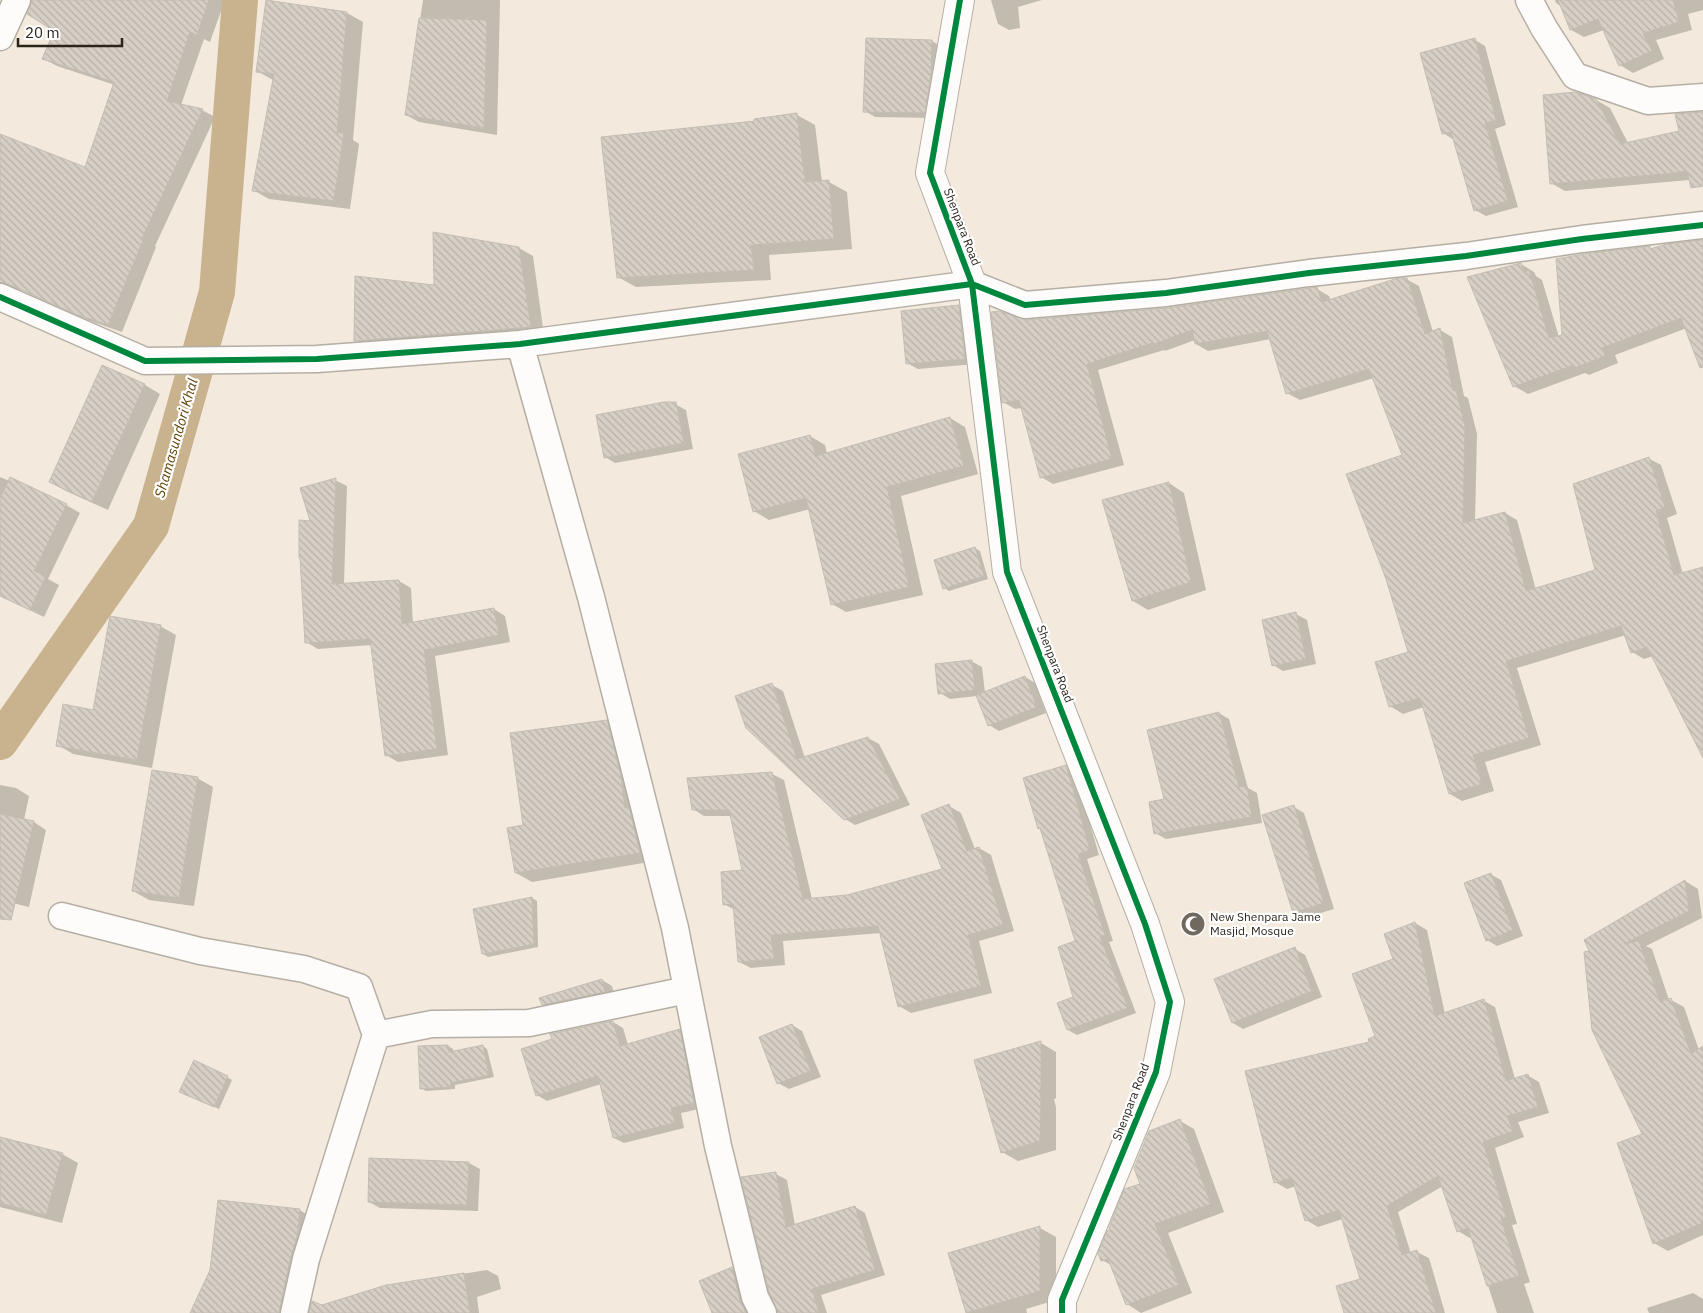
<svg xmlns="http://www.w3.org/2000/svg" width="1703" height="1313" font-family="'IBM Plex Sans',sans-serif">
	<defs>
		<pattern id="building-back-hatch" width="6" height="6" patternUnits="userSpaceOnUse" patternTransform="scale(1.25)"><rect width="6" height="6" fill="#d6cfc5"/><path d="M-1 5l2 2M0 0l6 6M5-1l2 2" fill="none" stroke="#b8b2a9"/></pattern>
	</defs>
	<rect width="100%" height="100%" fill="#f3eadd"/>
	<path fill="#0003" d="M33,0H225L210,42L204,39L181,105L202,110L215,117L155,246L156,247L122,332L90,321L21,290L12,289L0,298V135L85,169L115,85L57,66L44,59L55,30Z
		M423,0H500L497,135L419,122L406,115Z
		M991,0H1042L1018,7L1020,28L1009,30L998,24Z
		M1555,0H1703V10L1688,14L1692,30L1656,40L1664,59L1633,73L1620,65L1604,30L1584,37L1571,30L1562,7L1556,3Z
		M347,13L363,22L353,140L359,144L350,209L269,199L253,190L273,80L257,71Z
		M867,40L932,41L942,47L935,118L875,117L865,111Z
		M1475,40L1485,46L1506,125L1495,129L1518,207L1486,216L1475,210L1454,140L1443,133Z
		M1596,100L1610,108L1628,143L1680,132L1703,113V177L1689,180L1565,191L1551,183Z
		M797,115L815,125L822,182H829L847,192L852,249L769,255L771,280L636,287L618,277L756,123Z
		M1703,241V361L1687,328L1615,355L1618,363L1589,375L1585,373L1528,394L1514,386L1521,264L1534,272L1536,276L1542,280L1559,337L1564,336L1649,248L1653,250Z
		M519,248L533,256L544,335L370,349L356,340L435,286Z
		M1406,279L1419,286L1433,332L1440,330L1452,337L1464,396L1468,398L1477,434L1475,521L1505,513L1517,520L1536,590L1597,571L1648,458L1661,465L1677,514L1667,518L1683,574L1703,568V740L1653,656L1644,659L1632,652L1626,635L1517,668L1541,745L1485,762L1494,791L1462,801L1450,794L1424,707L1403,714L1390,706L1410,653L1404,456L1374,378L1300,400L1287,393L1271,339L1208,351L1196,344L1195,340L1165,351L1164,350L1098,370L1124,465L1053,484L1041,477L1022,408L1015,409L1003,402L1026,321L1167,309L1317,289L1329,296L1331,301Z
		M959,307L969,313L975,364L918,369L907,363Z
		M145,385L160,394L108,510L66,491L50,482Z
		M675,404L686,410L693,449L615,463L605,457Z
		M950,418L965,427L978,474L901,496L923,595L846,612L832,604L810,509L769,520L754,511L810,436L825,445L827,454Z
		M0,477L66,505L80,513L48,579L59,585L44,617L0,596Z
		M335,480L347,486L344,584L399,581L411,588L413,624L494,609L505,616L510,642L435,656L448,755L398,762L386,755L372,645L318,649L306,642L311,522Z
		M1169,483L1184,493L1206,590L1148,610L1133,601Z
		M975,548L980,551L988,579L949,591L944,588Z
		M1296,614L1307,620L1316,664L1283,671L1273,665Z
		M160,626L176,635L152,768L73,754L58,745L94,712Z
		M971,661L982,667L985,693L1025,677L1035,683L1046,713L999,731L989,725L977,696L950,699L940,693Z
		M772,685L783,691L805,758L868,738L879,744L910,805L855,825L845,819L737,696Z
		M1219,713L1229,719L1248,788L1257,793L1262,823L1166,839L1155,833L1166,800Z
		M606,721L622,730L655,861L532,882L516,873L524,826Z
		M1066,767L1075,772L1099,855L1087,859L1113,941L1109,942L1136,1013L1077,1035L1068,1030L1074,998L1077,942L1042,830L1039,828Z
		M772,774L784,780L812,899L848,896L943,869L949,806L961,813L975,849L979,848L991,855L1014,931L979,941L992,993L911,1013L899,1006L881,933L783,941L785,965L751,968L739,962L735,910L724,904L744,872L731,816H704L693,809Z
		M197,778L213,787L194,906L149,900L133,891Z
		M0,785L16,788L29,796L24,820L34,822L46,830L29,907L0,900Z
		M1294,807L1304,813L1334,909L1304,918L1294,912Z
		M1490,874L1501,880L1523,936L1497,946L1487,940Z
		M1685,881L1698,889L1702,918L1646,946L1652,949L1669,1000H1671L1684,1007L1699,1050L1703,1047V1235L1668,1251L1654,1243L1644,1135L1591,952Z
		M532,898L537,901L538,947L488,957L483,954Z
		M1415,923L1427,930L1445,1014L1484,1001L1495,1007L1515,1079L1527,1075L1539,1082L1549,1113L1518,1122L1524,1137L1495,1148L1517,1224L1512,1225L1530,1282L1524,1284L1534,1313H1497L1472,1237L1470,1238L1458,1231L1443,1186L1398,1212L1411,1254L1417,1252L1429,1258L1445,1313H1346L1361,1280L1343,1219L1318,1227L1306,1220L1296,1186L1287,1189L1275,1182L1371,1042L1377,1037L1394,960Z
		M1295,949L1305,955L1322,997L1243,1029L1233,1023Z
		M602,980L612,986L615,997L553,1010L543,1004Z
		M613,1022L623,1028L628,1045L679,1030L689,1036L704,1108L681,1113L684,1128L624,1143L614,1138L601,1084L547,1101L537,1095Z
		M792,1025L802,1031L821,1077L789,1089L778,1083Z
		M1041,1043L1056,1052V1098L1054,1099L1056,1107V1150L1018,1161L1002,1152Z
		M448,1046L453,1049V1053L483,1046L487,1049L494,1077L455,1085V1089L426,1091L421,1088Z
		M227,1077L232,1080L219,1109L186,1094Z
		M1180,1121L1194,1129L1224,1212L1168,1233L1192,1293L1141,1313L1127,1304L1111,1265L1102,1260L1111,1231Z
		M0,1138L62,1154L78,1163L62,1223L0,1207Z
		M370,1160L469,1163L480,1169L478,1211L380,1208L369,1202Z
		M776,1174L787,1180L795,1225L855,1207L865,1213L885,1275L821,1295L827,1313H779Z
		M300,1210L310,1217L290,1313H223Z
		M1040,1228L1056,1237V1300L1026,1309L1027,1313H967L950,1254Z
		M732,1268L742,1274L753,1313H714Z
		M487,1270L498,1276L501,1289L477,1297L479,1313H342L387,1286Z
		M1693,1293L1703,1299V1313H1649L1647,1308Z"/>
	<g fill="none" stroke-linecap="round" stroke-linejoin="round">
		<path stroke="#c9b28e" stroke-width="36" d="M0,742L151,526L217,292L240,0"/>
	</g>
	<path fill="url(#building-back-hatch)" stroke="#c4bdb3" d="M32,0H209L197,35L190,32L167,101L203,109L142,238H144L108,325L75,314L6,283L0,282V134L85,167L114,82L42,59L54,31L27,14Z
		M266,0L347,12L337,133H344L334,201L252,191L274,74L256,72Z
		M1558,0H1673L1679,22L1643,33L1652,51L1619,66L1598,19L1570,30Z
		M419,18L487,20L484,128L405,115Z
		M866,38L932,40L931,74L925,113L863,112Z
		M1475,38L1496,120L1485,123L1508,201L1474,211L1451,132L1442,134L1420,53Z
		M1576,92L1596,99L1620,144L1679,131L1675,114L1703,112V186L1691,188L1687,171L1675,173L1550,184L1543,95Z
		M797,113L805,182L829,180L834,239L751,245L754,270L617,278L601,137L755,121L754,119Z
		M433,232L519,247L531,327L354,341L355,276L434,285Z
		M1703,240V367L1700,368L1681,318L1602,348L1605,356L1575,368L1574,365L1513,387L1467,277L1521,263L1524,272L1529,270L1549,338L1562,335L1556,259L1584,254L1650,246V249L1667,244Z
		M1398,278H1407L1425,334L1440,328L1453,391L1456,390L1465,426L1463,523L1505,512L1526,591L1595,570L1573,484L1649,457L1665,507L1656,511L1674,575L1703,567V758L1647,647L1631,653L1621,626L1506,661L1529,738L1473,755L1482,784L1449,794L1420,698L1389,707L1375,662L1408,652L1386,579L1346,474L1402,455L1369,369L1286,394L1267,331L1195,344L1192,330L1152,345V343L1087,364L1112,459L1040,478L1019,400L1002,403L991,312L999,311L1026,320L1167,308L1317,287L1322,302Z
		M959,305L965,359L906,364L901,311Z
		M102,365L145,384L92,502L49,482Z
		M664,402H676L684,443L604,458L596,415Z
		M950,417L964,466L887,487L909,587L831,605L806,498L753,512L738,454L810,435L816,456Z
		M10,477L67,504L34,571L46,576L30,610L0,596V498Z
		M336,478L332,584L399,580L402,624L494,608L499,635L424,650L437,749L385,756L370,639L305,643L300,558H299V520L310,521L300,488Z
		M1169,482L1191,582L1132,601L1102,500Z
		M975,547L984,576L943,589L934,560Z
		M1296,612L1306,659L1272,666L1262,620Z
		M110,616L161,625L137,760L56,746L63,704L93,710Z
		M972,660L975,690L938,694L935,664Z
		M1025,676L1037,707L988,726L976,695Z
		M772,683L797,759L868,737L900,799L844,820L746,728L735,696Z
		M1219,712L1239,787L1247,786L1252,817L1154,834L1149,802L1164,799L1147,730Z
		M607,720L621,776L625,808L629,807L640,853L515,873L507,828L523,825L510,733Z
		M1066,765L1090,850L1078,854L1105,935L1100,937L1128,1008L1067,1030L1057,1003L1073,997L1058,947L1075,941L1040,828L1038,829L1023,778Z
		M152,770L198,777L179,898L132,891Z
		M772,772L803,899L847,895L942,869L921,815L949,804L967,851L979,847L1003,925L968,935L981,986L898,1007L878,926L771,935L774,959L738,962L733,904L723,905L721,872L742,870L729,810H692L687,778Z
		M1294,805L1324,903L1293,913L1262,815Z
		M0,814L34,821L11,920L0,919Z
		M1491,873L1513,930L1486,941L1464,883Z
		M1685,880L1689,911L1624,944L1639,941L1660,1002L1671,998L1691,1054L1703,1046V1223L1653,1244L1617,1143L1642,1134L1592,1030L1584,952L1589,951L1584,940Z
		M532,897L534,944L482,954L473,909Z
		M1415,922L1435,1016L1484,999L1506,1081L1528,1074L1538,1107L1507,1116L1513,1131L1483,1142L1506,1217L1501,1219L1519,1276L1487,1286L1468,1228L1457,1232L1438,1176L1387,1206L1402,1255L1417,1250L1436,1313H1344L1336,1286L1360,1279L1339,1210L1305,1221L1292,1178L1274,1183L1245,1071L1369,1042L1368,1039L1375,1036L1352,974L1393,959L1384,934Z
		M1295,947L1312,991L1232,1023L1214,979Z
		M602,979L605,992L542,1005L539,998Z
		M613,1021L620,1046L680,1029L694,1103L671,1108L675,1123L613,1138L598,1076L536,1096L521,1049L552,1039L550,1034Z
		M792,1024L811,1071L777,1084L759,1037Z
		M1041,1041V1089L1039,1090L1041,1097L1040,1141L1001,1153L974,1060Z
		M448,1045L449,1052L483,1045L489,1075L450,1083L451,1087L420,1089L418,1046Z
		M194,1060L228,1076L214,1107L179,1092Z
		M1180,1119L1211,1204L1155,1224L1179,1285L1126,1305L1108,1259L1101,1261L1098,1253L1107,1231L1110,1230L1109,1228L1124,1189L1140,1184L1134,1168L1149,1131Z
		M0,1137L63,1153L46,1215L0,1203Z
		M369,1158L469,1162L467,1205L368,1202Z
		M776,1172L786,1227L855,1206L875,1270L812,1289L819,1313H778L769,1292L741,1177Z
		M218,1200L300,1209L297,1237L291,1256L279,1313H190L210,1270Z
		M1040,1226V1291L966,1313L948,1253Z
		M732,1267L740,1301L746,1313H712L699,1281Z
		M464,1273L470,1313H309L312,1301L322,1305L386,1285Z"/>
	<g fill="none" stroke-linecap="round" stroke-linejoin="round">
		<defs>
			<path id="street" d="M1529,0L1544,28L1575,76L1648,101L1703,97
				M0,37L17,0
				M0,297L145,361L317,359L520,344L972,284L1025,305L1166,293L1309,273L1466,256L1582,239L1703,225
				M520,344L591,597L675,928L718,1146L755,1297L763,1313
				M62,916L200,951L304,969L359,987L376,1035L306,1259L294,1313
				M376,1035L432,1024L529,1023L687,990"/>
			<path id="secondary" d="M960,0L930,173L972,284L1007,572L1145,924L1170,1002L1156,1072L1062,1300V1313"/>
		</defs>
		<use href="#street" stroke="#b5aea4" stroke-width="29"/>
		<use href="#secondary" stroke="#b5aea4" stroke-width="30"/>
		<use href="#street" stroke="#fdfcfa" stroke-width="26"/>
		<use href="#secondary" stroke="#fdfcfa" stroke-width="28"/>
		<defs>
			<path id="cycleway" d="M960,0L930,173L972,284L1007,572L1145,924L1170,1002L1156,1072L1062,1300V1313
				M0,297L145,361L317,359L520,344L972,284L1025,305L1166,293L1309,273L1466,256L1582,239L1703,225"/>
		</defs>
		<use href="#cycleway" stroke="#fff" stroke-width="9"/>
		<use href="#cycleway" stroke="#00873e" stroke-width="6"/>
	</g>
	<defs>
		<symbol id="mosque-disc" viewBox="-11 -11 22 22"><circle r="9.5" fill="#70695f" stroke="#fff"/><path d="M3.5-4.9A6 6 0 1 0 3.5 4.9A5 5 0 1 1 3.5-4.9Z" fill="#fff"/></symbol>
	</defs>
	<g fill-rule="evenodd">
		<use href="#mosque-disc" x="1179" y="910" width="28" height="28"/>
	</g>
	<g text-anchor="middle" stroke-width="4.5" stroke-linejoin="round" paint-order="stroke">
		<g font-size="12" fill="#2a241b" stroke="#fff">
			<text transform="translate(962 227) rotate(69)" y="4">Shenpara Road</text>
			<text transform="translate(1055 664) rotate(69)" y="4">Shenpara Road</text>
			<text transform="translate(1131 1102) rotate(-69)" y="4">Shenpara Road</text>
		</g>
		<g font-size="12" fill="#2a241b" stroke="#fff" text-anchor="start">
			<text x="1210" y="921">New Shenpara Jame<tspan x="1210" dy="14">Masjid, Mosque</tspan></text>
		</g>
		<g font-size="14" font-style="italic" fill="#5f4104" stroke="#fff">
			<text transform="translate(176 438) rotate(-74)" y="5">Shamasundori Khal</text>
		</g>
	</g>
	<path d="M18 38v8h104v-8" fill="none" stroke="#2a241b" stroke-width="2.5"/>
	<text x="25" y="38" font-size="15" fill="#2a241b" stroke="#ffffff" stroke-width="4" paint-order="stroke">20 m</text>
</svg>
